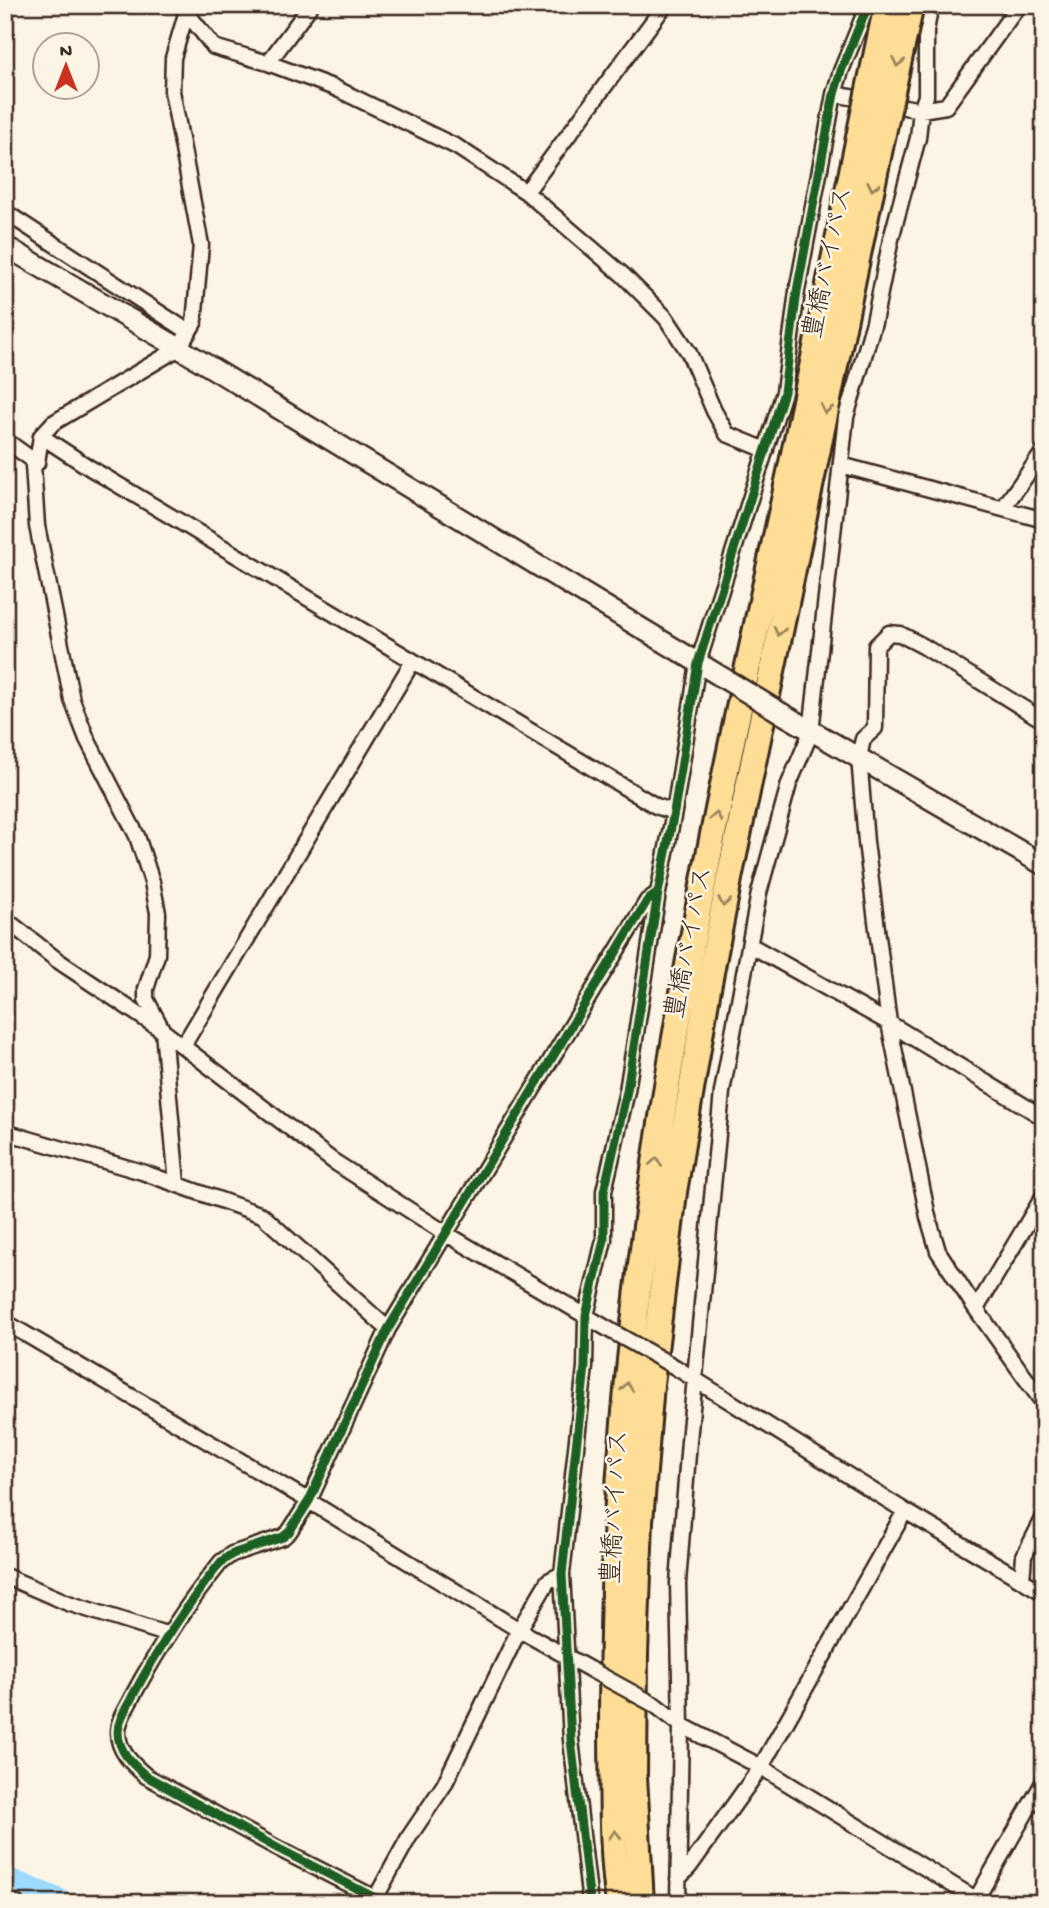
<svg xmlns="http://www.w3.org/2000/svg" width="1049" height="1908" font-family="'Gochi Hand','Klee One',sans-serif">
	<rect width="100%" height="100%" fill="#fcf5e5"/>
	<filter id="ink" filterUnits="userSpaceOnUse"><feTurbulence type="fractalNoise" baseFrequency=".0143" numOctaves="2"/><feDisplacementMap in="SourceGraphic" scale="14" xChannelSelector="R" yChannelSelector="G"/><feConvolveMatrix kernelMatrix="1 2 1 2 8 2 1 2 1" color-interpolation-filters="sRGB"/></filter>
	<g filter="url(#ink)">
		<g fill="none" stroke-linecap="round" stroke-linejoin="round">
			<path stroke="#9cdbfd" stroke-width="30" d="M5,1882L57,1903"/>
			<defs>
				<path id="street" d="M183,8L214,47L268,63L335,88L457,147L526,192L623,275L666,318L689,353L714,411L727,434L766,450
					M268,63L311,5
					M834,94L921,110L946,106L1019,5
					M526,192L665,5
					M5,212L189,332
					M41,436L90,468L656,806L674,812
					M5,440L37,463
					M841,465L1044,520
					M1003,508L1044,451
					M1044,721L923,646L900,634L889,633L876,646L875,728L863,739L859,757L866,842L889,1023L928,1217L938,1251L976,1309L1044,1404
					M5,919L57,960L163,1031L333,1161L445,1233L613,1332
					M750,945L889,1023L1044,1118
					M183,1046L413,661
					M5,1132L142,1172L262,1215L388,1329
					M177,1184L163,1031L146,999V989L157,955L158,913L152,882L137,836L87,739L72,700L37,526L33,465L37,463L41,436L53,423L179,348L194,323L201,245L172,91L173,58L186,14
					M976,1309L1044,1195
					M5,1322L309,1501L519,1630L591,1670
					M675,1367L905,1511L1044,1593
					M5,1576L68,1603L169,1635
					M1022,1580L1024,1556L1044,1517
					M655,1705L681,1725L761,1767L982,1903
					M678,1879L690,1866L761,1767L905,1511
					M376,1897L409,1837L444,1785L519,1630L548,1581L562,1574
					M5,1899L16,1903
					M385,1903L279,1849L146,1776C132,1764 118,1751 118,1732C118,1719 127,1708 132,1697C158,1649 187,1604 221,1562L232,1554L283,1537L289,1532L309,1501L388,1329L647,901L658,893
					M590,1903L571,1740L562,1574L585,1367L586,1316L604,1240V1191L627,1091L658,893L674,812L698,663L784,392L797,291L834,94L841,71L868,5
					M678,1903L681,1725L678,1583L689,1441L722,1092L759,893L789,784L811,732L846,417L874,322L891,239L918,138L921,110L926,96V31L931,5
					M974,1903L1044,1781"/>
				<path id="secondary" d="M5,246L179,348L725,679
					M781,713L1044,865"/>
				<path id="highway" d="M619,1903C611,1849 613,1793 612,1739C612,1660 613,1581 618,1502C639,1175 707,852 777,532C808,393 835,253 864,113
					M641,1903L634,1776L635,1654L640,1521L651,1384L674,1192L708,988L729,879L886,119"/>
			</defs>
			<use href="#street" stroke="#3b2a1e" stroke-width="19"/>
			<use href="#secondary" stroke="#3b2a1e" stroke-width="24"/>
			<use href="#highway" stroke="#3b2a1e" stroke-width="30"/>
			<use href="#street" stroke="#fcf5e5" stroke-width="14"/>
			<use href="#secondary" stroke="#fcf5e5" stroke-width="19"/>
			<use href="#highway" stroke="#fede96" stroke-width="24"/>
			<defs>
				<path id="street-bridge" d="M613,1332L675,1367
					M591,1670L655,1705"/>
				<path id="secondary-bridge" d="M725,679L781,713"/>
				<path id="highway-bridge" d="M864,113L887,5
					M886,119L911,5"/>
			</defs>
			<use href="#street-bridge" stroke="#3b2a1e" stroke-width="19" stroke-linecap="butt"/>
			<use href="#secondary-bridge" stroke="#3b2a1e" stroke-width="24" stroke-linecap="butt"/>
			<use href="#highway-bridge" stroke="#3b2a1e" stroke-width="30" stroke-linecap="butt"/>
			<use href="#street-bridge" stroke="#fcf5e5" stroke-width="14"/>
			<use href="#secondary-bridge" stroke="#fcf5e5" stroke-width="19"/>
			<use href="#highway-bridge" stroke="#fede96" stroke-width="24"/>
			<defs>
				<path id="cycleway" d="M385,1903L279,1849L146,1776C132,1764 118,1751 118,1732C118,1719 127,1708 132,1697C158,1649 187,1604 221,1562L232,1554L283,1537L289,1532L309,1501L388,1329L647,901L658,893
					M590,1903L571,1740L562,1574L585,1367L586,1316L604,1240V1191L627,1091L658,893L674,812L698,663L784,392L797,291L834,94L841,71L868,5"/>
			</defs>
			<use href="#cycleway" stroke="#fcf5e5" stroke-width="13"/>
			<use href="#cycleway" stroke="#1b5e20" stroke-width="9"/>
		</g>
		<defs><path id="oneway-chevron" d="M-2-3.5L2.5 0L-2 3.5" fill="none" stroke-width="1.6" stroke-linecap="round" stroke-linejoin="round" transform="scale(1.75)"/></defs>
		<g stroke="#9c845a">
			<use href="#oneway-chevron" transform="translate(898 62) rotate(102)"/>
			<use href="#oneway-chevron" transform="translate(873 186) rotate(102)"/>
			<use href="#oneway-chevron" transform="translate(826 409) rotate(102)"/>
			<use href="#oneway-chevron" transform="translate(779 631) rotate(102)"/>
			<use href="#oneway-chevron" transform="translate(716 817) rotate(-79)"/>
			<use href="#oneway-chevron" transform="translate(724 902) rotate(101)"/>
			<use href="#oneway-chevron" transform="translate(656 1162) rotate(-81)"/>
			<use href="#oneway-chevron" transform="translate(627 1387) rotate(-85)"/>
			<use href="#oneway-chevron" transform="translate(615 1835) rotate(-92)"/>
		</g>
	</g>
	<g text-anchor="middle" stroke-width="5" stroke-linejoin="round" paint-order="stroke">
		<g font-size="26" fill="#3b2a1e" stroke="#fcf5e5">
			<text transform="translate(826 262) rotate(-78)" y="9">豊橋バイパス</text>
			<text transform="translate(687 942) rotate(-79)" y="9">豊橋バイパス</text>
			<text transform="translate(613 1507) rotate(-87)" y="9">豊橋バイパス</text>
		</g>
	</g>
	<rect width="1049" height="1908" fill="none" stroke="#fcf5e5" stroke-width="28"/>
	<rect x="14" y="14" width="1021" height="1880" fill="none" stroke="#3b2a1e" stroke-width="2.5" filter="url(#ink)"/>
	<g transform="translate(66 66)"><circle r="33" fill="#fcf5e5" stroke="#afa495" stroke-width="2"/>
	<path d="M0-5L12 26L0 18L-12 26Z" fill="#c8321e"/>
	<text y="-10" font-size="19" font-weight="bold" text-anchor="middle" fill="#3b2a1e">N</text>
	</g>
</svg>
